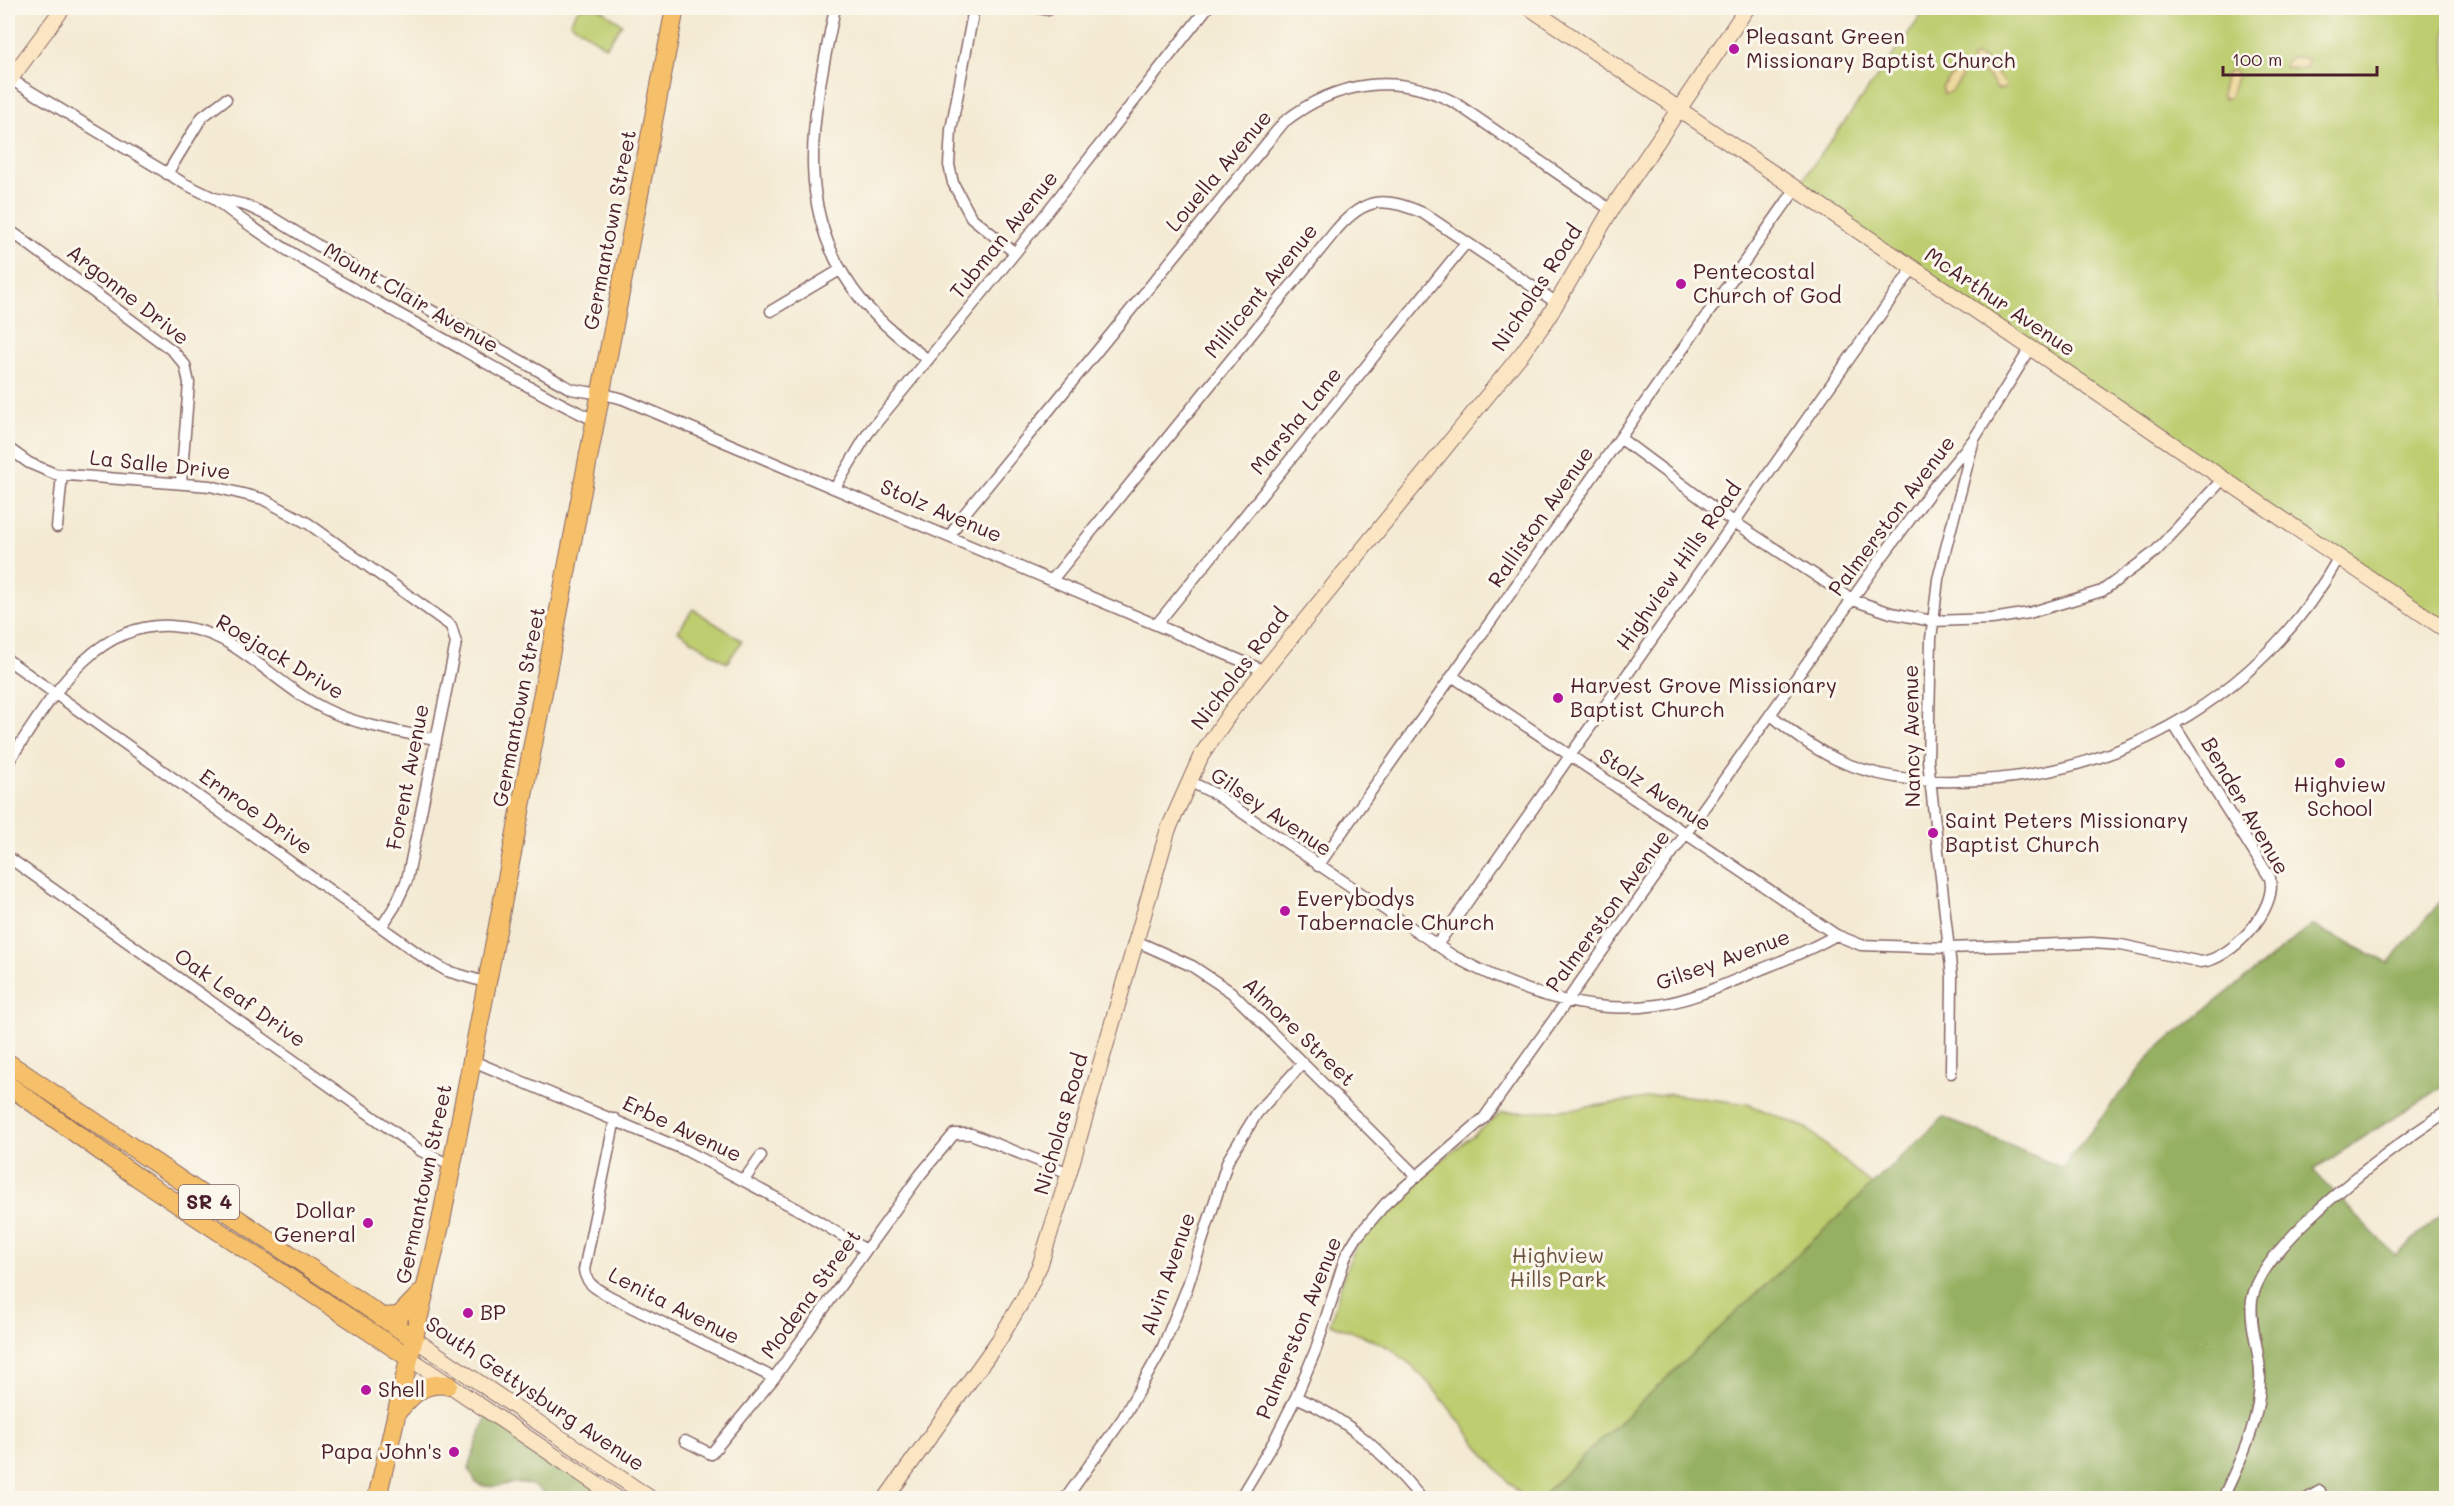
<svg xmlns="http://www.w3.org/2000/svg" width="2454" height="1506" font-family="Mali,sans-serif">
	<rect width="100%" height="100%" fill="#fbf7ec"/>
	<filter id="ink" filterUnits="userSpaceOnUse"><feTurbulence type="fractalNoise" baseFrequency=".0167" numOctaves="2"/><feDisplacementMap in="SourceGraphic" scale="12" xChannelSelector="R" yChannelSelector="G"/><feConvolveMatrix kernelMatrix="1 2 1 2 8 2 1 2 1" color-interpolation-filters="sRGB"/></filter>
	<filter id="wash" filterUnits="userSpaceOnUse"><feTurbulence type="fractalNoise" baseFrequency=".008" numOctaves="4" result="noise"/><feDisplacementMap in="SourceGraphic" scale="24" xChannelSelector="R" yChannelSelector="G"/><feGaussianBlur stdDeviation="1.35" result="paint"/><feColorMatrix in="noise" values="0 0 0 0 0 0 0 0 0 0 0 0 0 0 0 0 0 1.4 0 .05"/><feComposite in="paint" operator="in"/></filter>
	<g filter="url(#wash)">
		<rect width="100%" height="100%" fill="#f4ead3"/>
		<path fill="#bdcd70" stroke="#84764e" stroke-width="1.5" d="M579,8H599L622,24L606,47L570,22Z
			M1927,8H2446V630L1795,190Z
			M693,609L742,641L727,663L678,631Z
			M1670,1094L1748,1104L1806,1128L1872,1185L1539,1498H1525C1476,1455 1447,1391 1394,1351C1377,1339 1350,1332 1330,1324C1338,1298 1343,1269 1357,1246C1386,1198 1459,1148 1502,1112C1559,1114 1614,1103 1670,1094Z"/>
		<path fill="#96b062" stroke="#706846" stroke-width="1.5" d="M2446,895V1084L2313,1170L2395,1256L2446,1210V1498H1539L1944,1117L2062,1168L2154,1051L2312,925L2388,963Z
			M488,1412L617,1498H549C518,1466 504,1496 476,1483L469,1469L470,1462Z"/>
		<path fill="#eeda9e" stroke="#9c7c64" stroke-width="1.5" d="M1977,56C1991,61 1996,77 2006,83L2005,89H1997L1989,77L1972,66V58Z
			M2294,56L2308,59L2306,69L2286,68V61Z
			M2233,70L2237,74L2230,97L2224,99L2221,95L2226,74Z
			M1957,71L1962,73C1962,80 1950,94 1944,94L1942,87Z"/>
	</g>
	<g filter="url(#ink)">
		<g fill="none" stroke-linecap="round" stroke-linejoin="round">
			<defs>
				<path id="street" d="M835,8C814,112 788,211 863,302C882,324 905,342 928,360
					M974,8L951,130L949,165L953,183L971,217L1015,253
					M1038,8L1048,10
					M10,79L185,184L214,198L245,205L273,218L350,265L571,389C589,393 605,393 623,399L1263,670
					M167,174L202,117L226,99
					M216,200C277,249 347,285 415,323C475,356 534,392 596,421
					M8,229L173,351L185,365L189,383L181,483
					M771,311L840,270
					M1620,438L1719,512L1853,600L1891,613L1932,621L1992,619L2029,613L2102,591L2155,552L2223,479
					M8,448L29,463L55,474L210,486L263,499L309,524L451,626L456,643L407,880L395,906L382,926
					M835,488L868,433L1015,253L1207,8
					M57,527L62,475
					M950,536L961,518L1284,122C1336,81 1398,71 1457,104L1611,210
					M1052,580L1337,229C1366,196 1385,197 1423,213L1557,303
					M1157,624L1466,243
					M8,660L423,957L447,971L488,983
					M1452,676L1836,935L1861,945L1948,948L2092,943L2121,945L2201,962C2232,959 2278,909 2270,878L2174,725
					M1771,715C1794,734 1819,753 1847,764C1891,781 1935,783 1981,780C2132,771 2265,690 2339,557
					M8,762C48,705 89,622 171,626C189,627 206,631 223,640C259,660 288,691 325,709C359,726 398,731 435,739
					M1189,781L1215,794L1453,956C1515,990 1586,1016 1658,1005C1692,1000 1726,984 1757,971C1784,960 1811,950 1836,935
					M8,857L421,1151L452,1166
					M1318,866L1795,190
					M1136,941L1192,966L1231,992L1417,1177
					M1437,945L1913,268
					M473,1061L685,1150L801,1211L866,1250
					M1951,1073L1952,977L1928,760L1931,639L1938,579L1974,439
					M615,1119L584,1270C586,1285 599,1290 611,1297L774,1378
					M744,1180L761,1156
					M1296,1397C1352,1421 1383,1453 1421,1498
					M685,1441L711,1454L774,1378L920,1175L954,1134H971L1069,1173
					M1066,1498L1123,1418L1162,1349L1187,1288L1228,1160L1257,1113L1303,1063
					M1240,1498L1274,1441L1296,1397L1316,1349L1346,1255L1357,1237L1386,1203L1484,1118L1882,557L1934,487L1974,439L2030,349
					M2223,1498C2241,1458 2262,1419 2260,1372C2259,1349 2249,1323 2252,1300C2262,1241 2397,1144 2446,1112
					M2308,1498L2320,1491"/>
				<path id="secondary" d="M1530,8L2446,630
					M8,82L63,8
					M413,1338L650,1498
					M408,1357L617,1498
					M886,1498L999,1340L1024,1298L1040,1265L1069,1173L1168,830L1201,756L1232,710L1523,352L1546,321L1611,210L1747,8"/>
				<path id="primary" d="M8,1063L413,1338
					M8,1085L137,1177L408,1357
					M381,1317L399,1316L422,1292
					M397,1412C413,1394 423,1382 448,1385
					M377,1498L441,1221L675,8"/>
			</defs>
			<use href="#street" stroke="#866666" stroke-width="13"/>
			<use href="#secondary" stroke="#866666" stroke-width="17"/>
			<use href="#primary" stroke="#866666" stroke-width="20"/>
			<use href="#street" stroke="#fff" stroke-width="10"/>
			<use href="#secondary" stroke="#fbe6c4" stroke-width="15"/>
			<use href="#primary" stroke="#f6c06b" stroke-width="18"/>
		</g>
	</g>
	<g fill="#b5179e" stroke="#fbf7ec" stroke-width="2">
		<circle cx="1734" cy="49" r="6"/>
		<circle cx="1681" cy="284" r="6"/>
		<circle cx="1558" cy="698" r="6"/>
		<circle cx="2340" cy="763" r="6"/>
		<circle cx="1933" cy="833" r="6"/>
		<circle cx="1285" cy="911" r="6"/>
		<circle cx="368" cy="1223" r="6"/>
		<circle cx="468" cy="1313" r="6"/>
		<circle cx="366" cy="1390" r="6"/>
		<circle cx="454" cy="1452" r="6"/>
	</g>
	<g text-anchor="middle" stroke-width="6" stroke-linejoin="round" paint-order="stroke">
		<rect fill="#fbf7ec" stroke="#7f6065" stroke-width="1.5" x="179" y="1185" width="60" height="34" rx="4.5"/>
		<g font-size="20" font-weight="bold" fill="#4a1f2b">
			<text x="209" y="1209">SR 4</text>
		</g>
		<g font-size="21" fill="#4a1f2b" stroke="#fbf7ec" text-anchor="start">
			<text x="1746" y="44">Pleasant Green<tspan x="1746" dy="24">Missionary Baptist Church</tspan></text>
			<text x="1693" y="279">Pentecostal<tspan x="1693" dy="24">Church of God</tspan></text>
			<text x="1570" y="693">Harvest Grove Missionary<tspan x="1570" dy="24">Baptist Church</tspan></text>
			<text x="2340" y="792" text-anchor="middle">Highview<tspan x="2340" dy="24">School</tspan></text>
			<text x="1945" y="828">Saint Peters Missionary<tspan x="1945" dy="24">Baptist Church</tspan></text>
			<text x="1297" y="906">Everybodys<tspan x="1297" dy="24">Tabernacle Church</tspan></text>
			<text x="356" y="1218" text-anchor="end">Dollar<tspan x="356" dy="24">General</tspan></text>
			<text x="480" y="1320">BP</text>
			<text x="378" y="1397">Shell</text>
			<text x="442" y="1459" text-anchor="end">Papa John's</text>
		</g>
		<g font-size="21" fill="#4a1f2b" stroke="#fbf7ec">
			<text transform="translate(1219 171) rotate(-50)" y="7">Louella Avenue</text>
			<text transform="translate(610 230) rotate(-79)" y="7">Germantown Street</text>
			<text transform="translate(1004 235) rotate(-51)" y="7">Tubman Avenue</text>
			<text transform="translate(1537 288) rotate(-57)" y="7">Nicholas Road</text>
			<text transform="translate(1261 291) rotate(-51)" y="7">Millicent Avenue</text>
			<text transform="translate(128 295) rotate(38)" y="7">Argonne Drive</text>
			<text transform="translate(411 298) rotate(30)" y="7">Mount Clair Avenue</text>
			<text transform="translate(2000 302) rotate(34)" y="7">McArthur Avenue</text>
			<text transform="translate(1296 421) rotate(-51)" y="7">Marsha Lane</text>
			<text transform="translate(160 465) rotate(6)" y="7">La Salle Drive</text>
			<text transform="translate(941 511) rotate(23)" y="7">Stolz Avenue</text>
			<text transform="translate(1892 516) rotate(-53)" y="7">Palmerston Avenue</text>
			<text transform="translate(1541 517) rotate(-55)" y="7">Ralliston Avenue</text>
			<text transform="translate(1679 566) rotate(-55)" y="7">Highview Hills Road</text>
			<text transform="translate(280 657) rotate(31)" y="7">Roejack Drive</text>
			<text transform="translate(1240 669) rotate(-53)" y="7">Nicholas Road</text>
			<text transform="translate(519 707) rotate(-79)" y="7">Germantown Street</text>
			<text transform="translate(1912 736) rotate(-91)" y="7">Nancy Avenue</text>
			<text transform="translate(408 777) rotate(-79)" y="7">Forent Avenue</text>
			<text transform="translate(1655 790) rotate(34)" y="7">Stolz Avenue</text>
			<text transform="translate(2245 806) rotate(60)" y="7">Bender Avenue</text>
			<text transform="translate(256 812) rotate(35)" y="7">Ernroe Drive</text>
			<text transform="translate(1271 812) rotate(34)" y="7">Gilsey Avenue</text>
			<text transform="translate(1608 911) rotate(-54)" y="7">Palmerston Avenue</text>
			<text transform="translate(1723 960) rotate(-20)" y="7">Gilsey Avenue</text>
			<text transform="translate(240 998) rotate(35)" y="7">Oak Leaf Drive</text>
			<text transform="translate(1299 1032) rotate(44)" y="7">Almore Street</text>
			<text transform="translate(1061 1124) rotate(-74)" y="7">Nicholas Road</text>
			<text transform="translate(682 1129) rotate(25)" y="7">Erbe Avenue</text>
			<text transform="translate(424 1184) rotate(-78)" y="7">Germantown Street</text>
			<text transform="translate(1168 1274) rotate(-71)" y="7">Alvin Avenue</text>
			<text transform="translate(811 1294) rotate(-54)" y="7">Modena Street</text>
			<text transform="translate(674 1306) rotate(27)" y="7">Lenita Avenue</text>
			<text transform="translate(1299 1328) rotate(-68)" y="7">Palmerston Avenue</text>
			<text transform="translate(535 1394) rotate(34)" y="7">South Gettysburg Avenue</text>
		</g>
		<g font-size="21" fill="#6c5340" stroke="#fbf7ec">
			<text x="1558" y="1263">Highview<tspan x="1558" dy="24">Hills Park</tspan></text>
		</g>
	</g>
	<rect width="2454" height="1506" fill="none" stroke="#fbf7ec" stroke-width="30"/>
	<path d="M2223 66v9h154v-9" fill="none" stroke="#4a1f2b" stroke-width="3"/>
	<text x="2232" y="66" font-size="18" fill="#4a1f2b" stroke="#fbf7ec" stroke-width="4.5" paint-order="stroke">100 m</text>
</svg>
